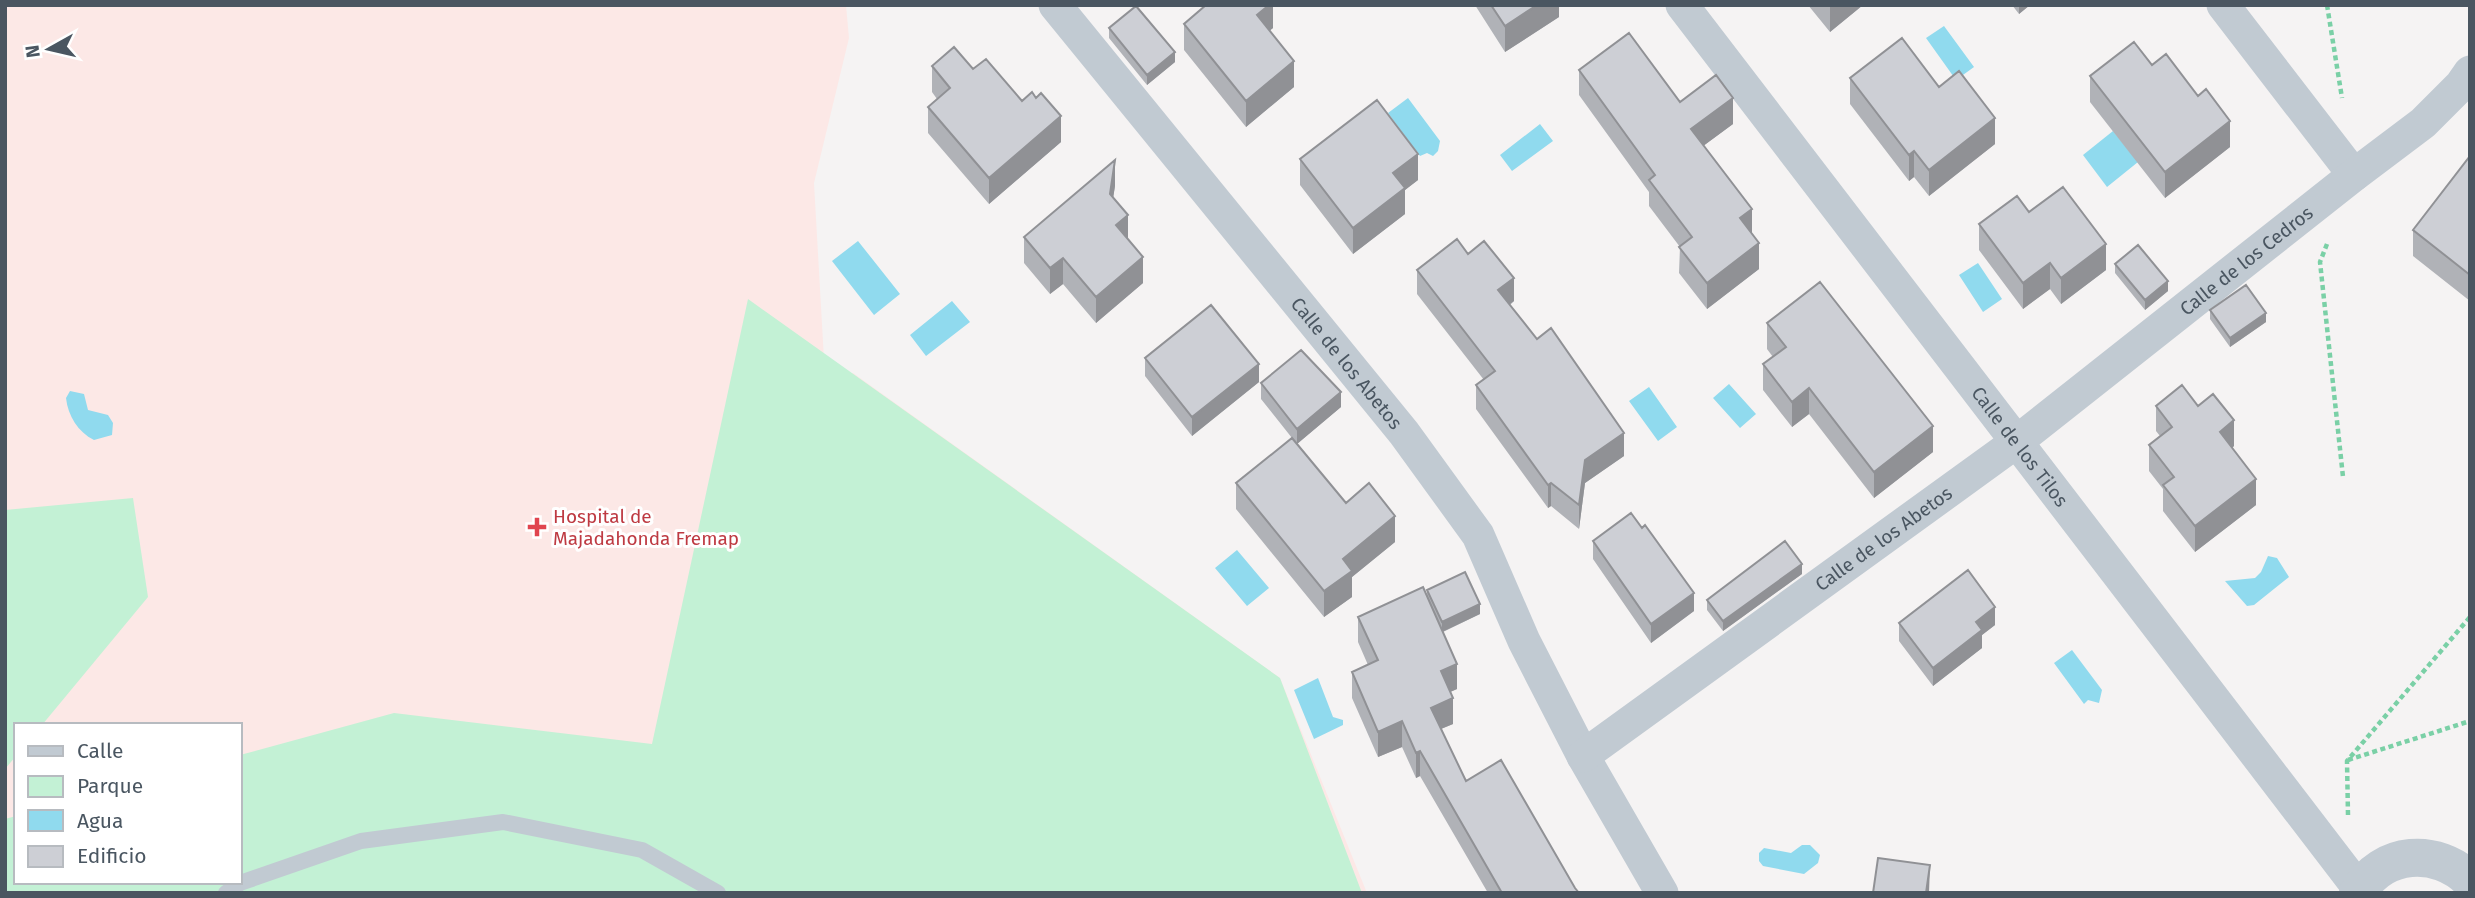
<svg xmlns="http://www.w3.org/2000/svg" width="2475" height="898" font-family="'Fira Sans',sans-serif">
	<rect width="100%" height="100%" fill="#f5f3f3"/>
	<path fill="#fce8e6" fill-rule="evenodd" d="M5,5H846L849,38L814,183L825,377L853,373L1280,678L1367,893H5ZM16,725H240V882H16Z"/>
	<path fill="#c3f1d5" d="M748,299L1280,678L1362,893H5V819L16,816V882H240V755L394,713L652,744Z
		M133,498L148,597L42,725H16V756L5,769V510Z"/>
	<path fill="#90daee" d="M1944,26L1974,67L1956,80L1926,38Z
		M1408,98L1440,141L1438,151L1433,156L1427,153L1420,156L1388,113Z
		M1540,124L1553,141L1512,171L1500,155Z
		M2113,131L2138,162L2107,187L2083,155Z
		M858,241L900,294L874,315L832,261Z
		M1978,263L2002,299L1983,312L1959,275Z
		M952,301L970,322L926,356L910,335Z
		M1729,384L1756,414L1740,428L1713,398Z
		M1649,387L1677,427L1658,441L1629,401Z
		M70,391L84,394L88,410L108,415L113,423L112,435L94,440C78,432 68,416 66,398Z
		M1237,550L1269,588L1247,606L1215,568Z
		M2268,556L2277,558L2289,577L2254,605L2247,606L2225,581L2255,578L2261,572Z
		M2072,650L2102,690L2099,703L2088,700L2084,704L2054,663Z
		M1318,678L1333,717L1343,720V725L1314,739L1294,690Z
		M1802,845H1810L1820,855L1818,863L1804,874L1763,866L1759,861V853L1764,848L1791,853Z"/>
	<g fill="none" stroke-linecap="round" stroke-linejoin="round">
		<path stroke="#7ad0a6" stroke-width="4.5" stroke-dasharray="5 3.5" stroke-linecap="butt" d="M2327,5L2342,98
			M2327,244L2320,262L2343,477
			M2348,760L2470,721
			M2348,815L2347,761L2470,617"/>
		<path stroke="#c1cad2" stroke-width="16" d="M226,893L240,883L361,841L503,822L642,850L718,893"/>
		<g stroke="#c1cad2" stroke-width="33">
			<path id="s1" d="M1055,5L1404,433L1478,535L1524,641L1583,756L1662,893"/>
			<path id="s2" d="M1682,5L2360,890"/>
			<path d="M2223,5L2354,175"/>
			<path id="s3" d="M1583,756L2015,443L2354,175L2423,123L2461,85L2470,72"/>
		</g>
		<path stroke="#c1cad2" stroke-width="38" d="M2358,893C2382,850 2437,847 2470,880"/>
	</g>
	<path fill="#b0b2b7" d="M1273,5V28L1270,30L1294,87L1246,127L1184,50V24Z
		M1475,5H1559V17L1505,52Z
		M1808,5H1863L1830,32Z
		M2012,5H2030L2019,14Z
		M1109,28L1175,62L1147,85L1109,38Z
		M2152,65L2230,147L2165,198L2090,102V76Z
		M932,66L973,69L1022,101L1061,142L989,204L928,133V107L937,99L932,92Z
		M1579,70L1680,102L1733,124L1703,146L1752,234L1759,269L1707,309L1679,273L1680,247L1649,206V192L1579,95Z
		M1850,78L1939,87L1995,144L1929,196L1914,177L1909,181L1850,104Z
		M2470,156V301L2413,256V230Z
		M1300,159L1418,180L1405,190V214L1353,254L1300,185Z
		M1115,186L1113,197L1143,283L1096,323L1063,284L1050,294L1024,263V237Z
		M2029,212L2106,270L2061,304L2050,289L2023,309L1979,250V224Z
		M1468,254L1514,301L1510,305L1624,456L1585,483L1579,529L1551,506L1548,508L1476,409V385L1484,380L1417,294V270Z
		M2115,264L2168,291L2145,310L2115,273Z
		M2210,310L2266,322L2230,347L2210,319Z
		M1767,323L1933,452L1874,498L1809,414L1792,427L1763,390V364L1773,357L1767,349Z
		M1145,358L1259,382L1192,436L1145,376Z
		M1261,383L1341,407L1297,444L1346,503L1395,542L1352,577V597L1324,617L1236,509V483L1292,438L1261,399Z
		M2156,406H2198L2234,446L2232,448L2256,505L2195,552L2163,511V489L2149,471V445L2160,436L2156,431Z
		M1642,528L1694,611L1651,643L1593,559V541Z
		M1802,574L1723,631L1707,610V600Z
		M1427,590L1480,614L1443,632L1457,689L1450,692L1453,724L1441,729L1466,781L1579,893H1488L1420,776L1416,778L1402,747L1378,757L1352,698V672L1368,665L1358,642V617L1427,596Z
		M1899,623L1995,625L1982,635V648L1933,686L1899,641Z"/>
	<path fill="#909195" d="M1269,5H1273V28L1257,41V15Z
		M1537,5H1559V17L1505,52V26Z
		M1832,5H1863L1830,32V6Z
		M2019,5H2030L2019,14Z
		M1175,52V62L1147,85V75Z
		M1294,61V87L1246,127V101Z
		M1733,98V124L1691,155V129Z
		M1061,116V142L989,204V178Z
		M1995,118V144L1929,196V170Z
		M2230,121V147L2165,198V172Z
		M1914,151V177L1909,181V155Z
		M1418,154V180L1405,190V214L1353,254V228L1393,173Z
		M1115,160V186L1110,219V194Z
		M1752,209V235L1740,218Z
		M1128,215V241L1116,225Z
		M1759,243V269L1707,309V283Z
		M2106,244V270L2061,304V278Z
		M1143,257V283L1096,323V297Z
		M1063,258V284L1050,294V268Z
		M2050,263V289L2023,309V283Z
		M1514,278V301L1498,313V290Z
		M2168,281V291L2145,310V300Z
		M2266,313V322L2230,347V338Z
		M1259,364V382L1192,436V417Z
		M1809,388V414L1792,427V402Z
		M1341,392V407L1297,444V429Z
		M2234,420V446L2220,458V432Z
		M1933,426V452L1874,498V472Z
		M1624,433V456L1585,483L1579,529V505L1585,460Z
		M2256,479V505L2195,552V526Z
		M1551,483V506L1548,508V485Z
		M1395,516V542L1352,577V597L1324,617V591L1343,559Z
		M1802,564V574L1723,631V621Z
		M1694,593V611L1651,643V624Z
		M1480,604V614L1442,632V622Z
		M1995,607V625L1982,635V648L1933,686V668L1976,622Z
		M1457,664V689L1441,696V671Z
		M1453,698V724L1431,733V708Z
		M1402,721V747L1378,757V732Z
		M1420,751V776L1416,778V753Z
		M1930,865L1929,893H1926Z"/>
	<path fill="#cdcfd5" stroke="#909195" stroke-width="2" d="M1206,5H1269L1257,15L1294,61L1246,101L1184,24Z
		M1491,5H1537L1505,26Z
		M1136,6L1175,52L1147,75L1109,28Z
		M1629,33L1680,102L1716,75L1733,98L1691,129L1752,209L1740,218L1759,243L1707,283L1679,247L1692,237L1649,180L1655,175L1579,70Z
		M1902,38L1939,87L1959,71L1995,118L1929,170L1914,151L1909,155L1850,78Z
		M2134,42L2152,65L2166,54L2198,96L2206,89L2230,121L2165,172L2090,76Z
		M954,47L973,69L986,59L1022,101L1032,92L1036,98L1041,93L1061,116L989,178L928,107L950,88L932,66Z
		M1377,100L1418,154L1393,173L1405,188L1353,228L1300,159Z
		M2470,156V275L2413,230Z
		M1115,160L1110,194L1128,215L1116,225L1143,257L1096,297L1063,258L1050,268L1024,237Z
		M2063,187L2106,244L2061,278L2050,263L2023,283L1979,224L2017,196L2029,212Z
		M1457,239L1468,254L1484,241L1514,278L1498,290L1537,339L1551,328L1624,433L1585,460L1579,505L1551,483L1548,485L1476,385L1495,371L1417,270Z
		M2138,245L2168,281L2145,300L2115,264Z
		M1820,282L1933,426L1874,472L1809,388L1792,402L1763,364L1786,347L1767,323Z
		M2246,285L2266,313L2230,338L2210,310Z
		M1211,305L1259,364L1192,417L1145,358Z
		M1301,350L1341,392L1297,429L1261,383Z
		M2182,385L2198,406L2213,394L2234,420L2220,432L2256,479L2195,526L2163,485L2174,477L2149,445L2172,427L2156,406Z
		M1292,438L1346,503L1369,483L1395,516L1343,559L1352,571L1324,591L1236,483Z
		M1631,513L1642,528L1645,525L1694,593L1651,624L1593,541Z
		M1785,541L1802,564L1723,621L1707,600Z
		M1968,570L1995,607L1976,622L1982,630L1933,668L1899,623Z
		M1465,572L1480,604L1442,622L1427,590Z
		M1423,587L1457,664L1441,671L1453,698L1431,708L1466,781L1501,760L1575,888L1579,893H1502L1420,751L1416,753L1402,721L1378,732L1352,672L1378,660L1358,617Z
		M1878,858L1930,865L1926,893H1873Z"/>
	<path fill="#e0444e" stroke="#fff" stroke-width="2.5" d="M533.5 516.5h7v7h7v7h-7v7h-7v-7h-7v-7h7z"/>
	<g text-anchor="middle" stroke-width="6" stroke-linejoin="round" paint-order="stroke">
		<g font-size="19" fill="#4a5661" stroke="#fff">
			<text dy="7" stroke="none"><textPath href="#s3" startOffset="828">Calle de los Cedros</textPath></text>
			<text dy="7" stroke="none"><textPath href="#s1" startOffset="462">Calle de los Abetos</textPath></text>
			<text dy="7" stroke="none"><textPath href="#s2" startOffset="556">Calle de los Tilos</textPath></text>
			<text dy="7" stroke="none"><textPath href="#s3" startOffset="371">Calle de los Abetos</textPath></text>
		</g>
		<g font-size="19" fill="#be3a42" stroke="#fff" text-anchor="start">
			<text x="553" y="523">Hospital de<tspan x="553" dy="22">Majadahonda Fremap</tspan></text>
		</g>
	</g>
	<rect width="2475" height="898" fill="none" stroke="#4a5661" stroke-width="14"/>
	<rect x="14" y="723" width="228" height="161" fill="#ffffff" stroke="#b7bbc0" stroke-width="2"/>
	<rect x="28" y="746" width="35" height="10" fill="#c1cad2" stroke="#b7bbc0" stroke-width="2"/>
	<text x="77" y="758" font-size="21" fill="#4a5661">Calle</text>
	<rect x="28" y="776" width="35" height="21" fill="#c3f1d5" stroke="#b7bbc0" stroke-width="2"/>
	<text x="77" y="793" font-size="21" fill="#4a5661">Parque</text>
	<rect x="28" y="810" width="35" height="21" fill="#90daee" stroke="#b7bbc0" stroke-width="2"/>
	<text x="77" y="828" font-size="21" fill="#4a5661">Agua</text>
	<rect x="28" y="846" width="35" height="21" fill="#cdcfd5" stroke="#b7bbc0" stroke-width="2"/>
	<text x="77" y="863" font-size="21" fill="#4a5661">Edificio</text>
	<g transform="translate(49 49) rotate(262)" stroke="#ffffff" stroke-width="5" paint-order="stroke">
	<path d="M0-5L12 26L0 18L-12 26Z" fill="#4a5661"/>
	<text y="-10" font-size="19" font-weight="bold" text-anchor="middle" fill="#4a5661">N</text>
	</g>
</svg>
